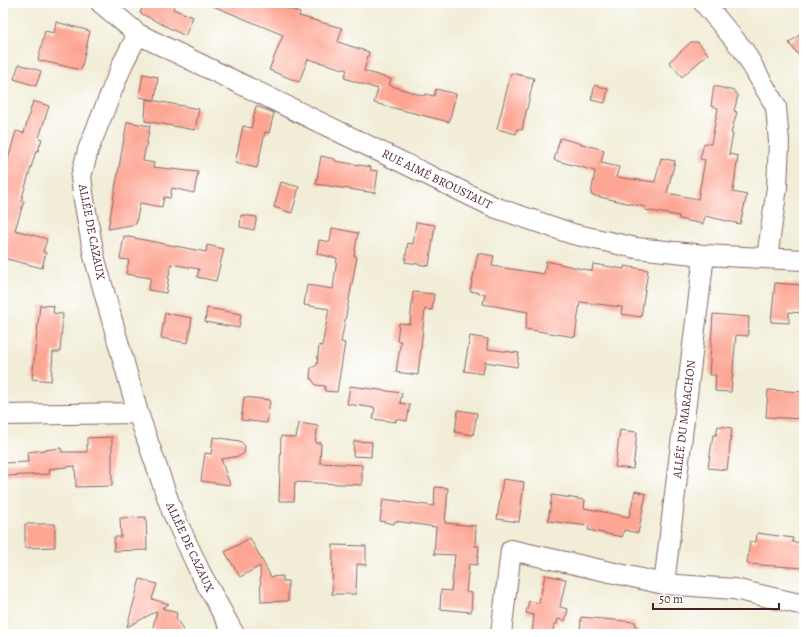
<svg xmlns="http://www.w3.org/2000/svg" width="807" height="637" font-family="Alegreya,serif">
	<rect width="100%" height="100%" fill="#fff"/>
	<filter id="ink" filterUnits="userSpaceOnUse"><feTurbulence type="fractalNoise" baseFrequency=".025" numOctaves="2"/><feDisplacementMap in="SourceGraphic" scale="8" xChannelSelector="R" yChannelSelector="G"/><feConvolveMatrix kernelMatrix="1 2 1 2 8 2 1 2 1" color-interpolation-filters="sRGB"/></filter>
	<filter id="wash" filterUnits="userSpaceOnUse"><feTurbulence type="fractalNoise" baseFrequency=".012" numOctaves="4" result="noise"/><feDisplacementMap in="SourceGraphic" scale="16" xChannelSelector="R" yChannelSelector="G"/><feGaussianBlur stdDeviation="0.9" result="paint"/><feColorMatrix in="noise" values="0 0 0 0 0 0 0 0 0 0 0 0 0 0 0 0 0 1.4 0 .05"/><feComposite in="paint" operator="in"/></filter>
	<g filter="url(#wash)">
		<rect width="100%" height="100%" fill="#f1edd7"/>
		<g id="blocks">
			<path fill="#fda593" d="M144,3H175L173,9L193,17L185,36L140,13Z
				M206,3H274L300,13L299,16L342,28L338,42L369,52L364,71L391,79L389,85L424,96L425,94L434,96L436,89L456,94L449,122L374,103L378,89L344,78L347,70L308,59L299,82L269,70L283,35Z
				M56,22L90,31L81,70L38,60L45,31L54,33Z
				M804,31V62L789,43Z
				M691,42H698L708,54L682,77L669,62Z
				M19,64L41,71L36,86L14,79Z
				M511,73L534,78L522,130L517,129L516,134L497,129Z
				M143,74L158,77L155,100L139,97Z
				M595,85L608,89L605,103L591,100Z
				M714,86L734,91L738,96L734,111L737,112L731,133L733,134L729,154L738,156L733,192L747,195L740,224L705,216L703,224L679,219V216L645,210V207L591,195L595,171L554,160L560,138L604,150L601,163L619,167L616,177L655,182L661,158L675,161L667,193L698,199L705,160L700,159L704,143L711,144L718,108L711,106Z
				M146,99L199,109L195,130L145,121Z
				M33,101L49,106L39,138L42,139L38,151H36L21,201H24L15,230L47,239L43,252L46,253L42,268L3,258V177L16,131L24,133Z
				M256,106L274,113L269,133L265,132L257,168L235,163L243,126L251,128Z
				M127,122L150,126L143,161L154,163L153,167L198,172L194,193L172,188L170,198L164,197L162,207L140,203L136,224L108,229Z
				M321,156L335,159V161L371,167L370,170L378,171L375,193L316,184Z
				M281,182L299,187L292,213L274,207Z
				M241,215L257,217L254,230L240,227Z
				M416,222L435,225L429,266L405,262L408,243L413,244Z
				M332,228L358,233L354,256L357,257L341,342L345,343L337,392L325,391V386L316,385L310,377L311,368L317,365L319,345L322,346L329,309L304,305L307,285L333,289L337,258L317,254L319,240L330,242Z
				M124,236L206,252L207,245L224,249L216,281L197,277L199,269L171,264L166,293L148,290L151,278L126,274L129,260L120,259Z
				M478,253L494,256L492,266L544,274L546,261L592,271L593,264L624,269V266L648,270L641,317L621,314L622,307L580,302L575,337L525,329L528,312L483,304L485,294L470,291Z
				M775,283L802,285L801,293H804V313L789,312V323L771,322Z
				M413,292L434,294L432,310L425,309L418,375L396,372L401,341H397L399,323L410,324Z
				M40,305L54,306L53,313L63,314L60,352H53L51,381L32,379Z
				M207,308L241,314L239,328L205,322Z
				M165,313L192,318L188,343L161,338Z
				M713,314L749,317L748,336L736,335L731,392L715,391L716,375H709Z
				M470,336L488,339L487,349L519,353L517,367L485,362L483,374L464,371Z
				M350,386L402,393L400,403L410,405L407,421L396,419V422L373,419L375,408L347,404Z
				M768,390L804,392V419L766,417Z
				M244,397L270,400L267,423L241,420Z
				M458,410L477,413L473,435L455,432Z
				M299,423L318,426L315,443H321L320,463L362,465V485L295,482L294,501H279L281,436L296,438Z
				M718,426L732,428L727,470L708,468L713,435H716Z
				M620,430L637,432L633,469L615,467Z
				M112,437V486L76,487L75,466L49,469L50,474L3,476V463L28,462L27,452L61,448L62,452H87V438Z
				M213,437L240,441L245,446L244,453L240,456L221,459L230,485L201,481L205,453L211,454Z
				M354,441L372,442L371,457L353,456Z
				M503,479L524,482L519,522L497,519Z
				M435,487L448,488L445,523L476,526L475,546H479L477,565L469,564L466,592L472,593L471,612L440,609L441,590L451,591L455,555L434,554L436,527L395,521L394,524L380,521L383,499L434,506Z
				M635,491L646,494L638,533L624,530L622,537L588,530L589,526L548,521L552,495L585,500L584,508L629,517Z
				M146,517L147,550L114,551V537H121L120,518Z
				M25,524H55V547L25,548Z
				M757,533L793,538L792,542L804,543V568L747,564L750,541L756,542Z
				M250,538L271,577L283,576V581H288V601L261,602L260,566L240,577L225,552Z
				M333,545L366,546V565L357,564L356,594H332Z
				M545,575L566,579L560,607L568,609L565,621L558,619L557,624H554L553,634H532L534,615L526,613L529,601L539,603Z
				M140,579L157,584L152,599L169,604L162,608L177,613L176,618L185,634H157L153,627L157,611L127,627Z
				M581,617L635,622L638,634H580Z"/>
		</g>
	</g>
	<g filter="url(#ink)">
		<use href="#blocks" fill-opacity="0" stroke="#846767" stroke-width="1"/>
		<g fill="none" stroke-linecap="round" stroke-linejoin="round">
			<defs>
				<path id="minor" d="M101,3L138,34L494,207L573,234L636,248L704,255L804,260
					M704,3L744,51L776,107L779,142L777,187L767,258
					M138,34L123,63L88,150L81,177L84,200L94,256L138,413L172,511L200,572L234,634
					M704,255L664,584L734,589L804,605
					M3,415L138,413
					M501,634L511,550L664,584"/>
			</defs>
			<use href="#minor" stroke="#846767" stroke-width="22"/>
			<use href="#minor" stroke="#fff" stroke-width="20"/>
		</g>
	</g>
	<g text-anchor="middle" stroke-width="3" stroke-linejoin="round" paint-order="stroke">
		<g font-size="12" fill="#4a1f2b" stroke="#fff">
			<text transform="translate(437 179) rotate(26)" y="4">RUE AIMÉ BROUSTAUT</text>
			<text transform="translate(92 232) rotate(79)" y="4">ALLÉE DE CAZAUX</text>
			<text transform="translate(684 419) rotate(-83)" y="4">ALLÉE DU MARACHON</text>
			<text transform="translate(190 547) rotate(65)" y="4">ALLÉE DE CAZAUX</text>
		</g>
	</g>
	<rect width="807" height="637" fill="none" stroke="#fff" stroke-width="16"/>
	<path d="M653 603v6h126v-6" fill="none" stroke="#4a1f2b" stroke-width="2"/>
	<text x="659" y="603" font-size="12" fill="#4a1f2b" stroke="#ffffff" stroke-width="3" paint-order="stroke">50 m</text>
</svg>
